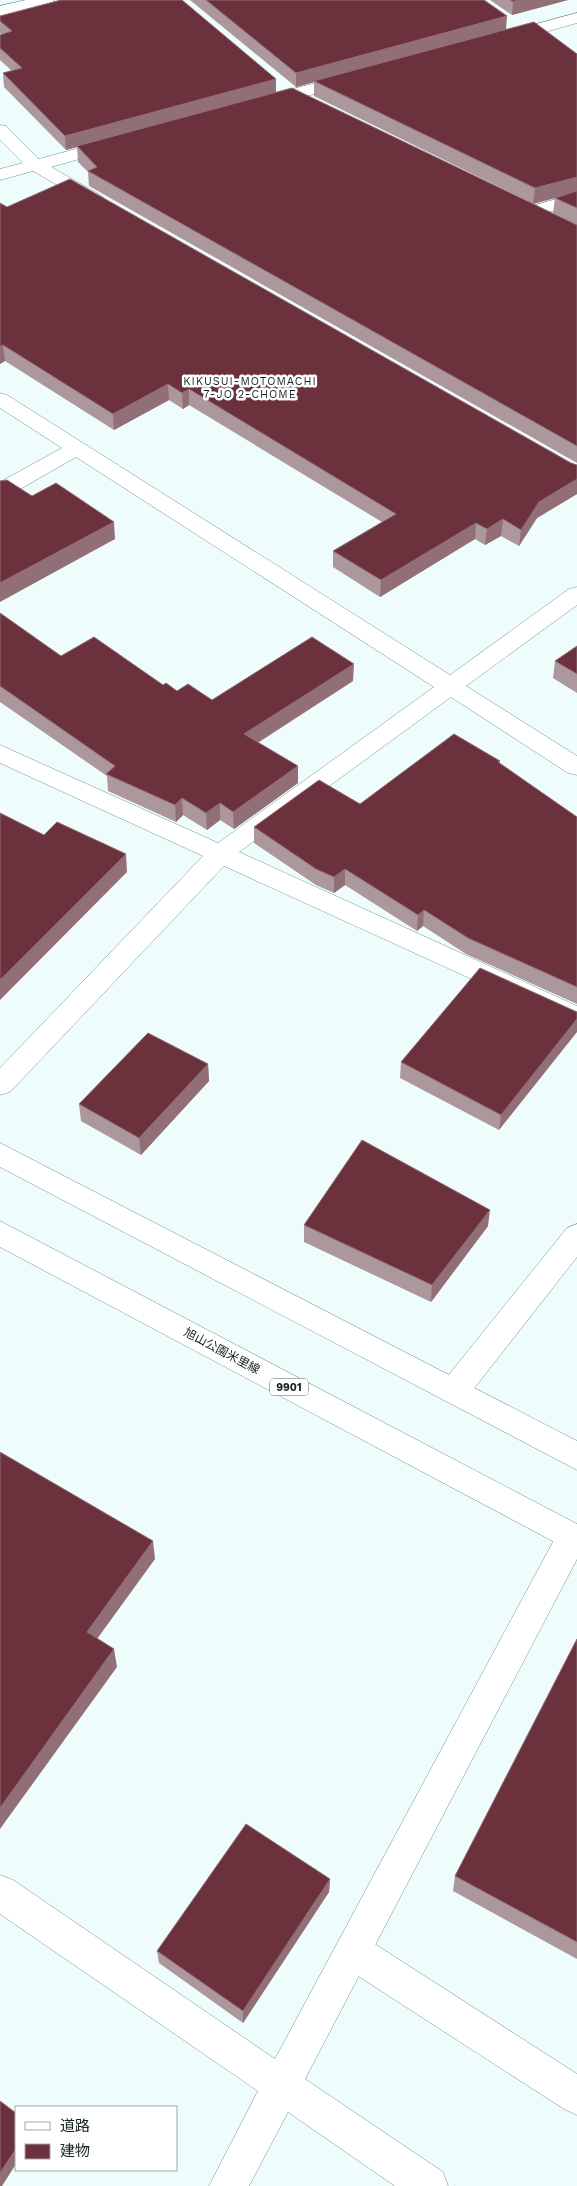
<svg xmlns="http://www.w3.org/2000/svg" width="577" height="2186" font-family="'Work Sans','Noto Sans JP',sans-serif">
	<rect width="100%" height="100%" fill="#eefdfc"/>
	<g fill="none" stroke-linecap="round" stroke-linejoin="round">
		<defs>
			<path id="service" d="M354,1934L367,1939L577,2074V2115L564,2109L341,1965L336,1952L341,1939Z"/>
			<path id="minor" d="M26,0H54L52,3L0,16V6Z
				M577,13V23L506,43L500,42L498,38L500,34Z
				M351,74L357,75L359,79L357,83L264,107L258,106L255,102L258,98Z
				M0,125L6,126L39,159L112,139L118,140L121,144L118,148L51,167L102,196L105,200L102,204H90L33,171L0,180V169L23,163L0,140Z
				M577,193V204L532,217L526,216L523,212L526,208Z
				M0,393L7,395L450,675L569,589L577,587V605L466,686L577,756V775L568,773L451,697L239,852L577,1006V1027L224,866L10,1092L0,1095V1068L203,856L0,763V745L218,843L434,687L76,457L8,496L0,497V482L62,448L0,408Z
				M577,1224V1257L465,1400L454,1404L443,1400L439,1391L443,1382L567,1228Z
				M572,1523L577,1524V1559L305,2079L443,2172L448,2186H395L288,2112L249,2186H209L258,2091L0,1914V1875L13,1880L275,2059L561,1527Z"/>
			<path id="primary" d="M0,1143L577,1441V1470L0,1167Z
				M0,1221L577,1524V1554L0,1247Z"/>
		</defs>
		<use href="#service" stroke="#6f9492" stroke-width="1"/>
		<use href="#minor" stroke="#6f9492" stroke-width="1"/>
		<use href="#primary" stroke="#6f9492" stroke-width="1"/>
		<use href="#service" fill="#fff" fill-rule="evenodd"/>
		<use href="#minor" fill="#fff" fill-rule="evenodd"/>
		<use href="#primary" fill="#fff" fill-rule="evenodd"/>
	</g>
	<path fill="#ac979c" d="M190,0H484L506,30L577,54V225L553,213L555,198L533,204L577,225V463L89,186L88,172L78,162L77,147L66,150L4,87L3,73L12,71L0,60V35L1,34L0,33V16L276,79V92L532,203L314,96V82L296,87Z
		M490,0H568L512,15Z
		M7,207L571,463L577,465V494L537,518L519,546L501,536L485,545L475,539L380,597L333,567V551L382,522L189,405L183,409L169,400L114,430L5,361L0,364Z
		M0,613L61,656L163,685L177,691L212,700L353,681L258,743L298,783L234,829L220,820L207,830L183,815L176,822L108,791L107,776L0,702Z
		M577,646V693L553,678L555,661Z
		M500,761V764L577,817V1004L466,954L423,926L417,931L345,885L334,893L316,885L254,843V827L360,804Z
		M577,1012L499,1130L400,1078L401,1062Z
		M208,1064L209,1081L141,1155L81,1121L79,1104Z
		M304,1225L488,1226L431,1302L304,1242Z
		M577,1639V1959L453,1891L455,1876Z
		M330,1879L329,1892L243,2023L159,1963L157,1951Z"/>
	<path fill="#926e76" d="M519,0H568L512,15L513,2Z
		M507,16L506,30L296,87V73Z
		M276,79V93L66,150L65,136Z
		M577,177V192L533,204L535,188Z
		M3,345L5,361L0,364V347Z
		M168,384L169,400L114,430L113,414Z
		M189,389V405L183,409L182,393Z
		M577,479V494L537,518L519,546L521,530L539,502Z
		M503,519L501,536L485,545L487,529Z
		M114,522L115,539L0,602V583Z
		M476,523L475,539L380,597L381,580Z
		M354,664L353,681L244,751V734Z
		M298,766V783L234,829L233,812Z
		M182,798L183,815L176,822L175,805Z
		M220,803V820L207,830L206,813Z
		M126,854L127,872L0,1000V980Z
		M345,869V885L334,893V877Z
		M424,910L423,926L417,931L418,915Z
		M577,1019V1032L499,1130L501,1115Z
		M208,1064L209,1081L141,1155L139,1138Z
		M490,1210L488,1226L431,1302L432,1285Z
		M153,1541L155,1559L89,1650L87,1632Z
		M114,1649L117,1667L0,1829V1808Z
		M330,1879L329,1892L243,2023V2011Z
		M16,2149V2164L2,2186H0V2173Z"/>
	<path fill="#6b313d" stroke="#926e76" d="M61,0H182L276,79L65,136L3,73L22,68L0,48V35L12,31L0,21V16Z
		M206,0H484L507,16L296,73Z
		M510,0H519L513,2Z
		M534,22L577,54V177L535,188L314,81Z
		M292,88L577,225V446L88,171L97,167L77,146Z
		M70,179L571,463L577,465V479L539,502L521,530L503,519L487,529L476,523L381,580L333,551L396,514L189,389L182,393L168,384L113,414L3,345L0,347V203L7,207Z
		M577,191V208L555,198Z
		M7,480L32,496L56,483L114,522L0,583V481Z
		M0,613L61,656L94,637L163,685L166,683L177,691L188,684L212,700L312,637L354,664L244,734L298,766L233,812L220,803L206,813L182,798L175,805L106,774L115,766L0,686Z
		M577,646V674L555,661Z
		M454,734L500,761L498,762L577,817V987L468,938L424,910L418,915L345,869L334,877L316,869L254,827L319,780L360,804Z
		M0,813L44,835L57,822L126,854L0,980Z
		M480,968L577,1012V1019L501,1115L401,1062Z
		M148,1033L208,1064L139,1138L79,1104Z
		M362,1140L490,1210L432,1285L304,1225Z
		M0,1452L153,1541L87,1632L114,1649L0,1808Z
		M577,1639V1942L455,1876Z
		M246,1824L330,1879L243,2011L157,1951Z
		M0,2101L16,2113V2149L0,2173Z"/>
	<g text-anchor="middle" stroke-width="5" stroke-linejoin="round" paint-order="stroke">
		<g font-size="11" letter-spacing="1" fill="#152424" stroke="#fff">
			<text x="250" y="385">KIKUSUI-MOTOMACHI<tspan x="250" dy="13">7-JO 2-CHOME</tspan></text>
		</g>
		<rect fill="#fff" stroke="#5b6666" stroke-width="1" x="270" y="1378.5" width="38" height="17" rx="4"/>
		<g font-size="11" font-weight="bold" fill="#152424">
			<text x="289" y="1391">9901</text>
		</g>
		<g font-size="12" fill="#152424" stroke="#fff">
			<text transform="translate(222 1351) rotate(28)" y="4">旭山公園米里線</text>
		</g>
	</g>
	<rect x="15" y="2106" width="162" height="65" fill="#ffffff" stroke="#a1a7a7"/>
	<rect x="25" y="2122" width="25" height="8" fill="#ffffff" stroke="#a1a7a7"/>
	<text x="60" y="2131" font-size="15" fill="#152424">道路</text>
	<rect x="25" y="2144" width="25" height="15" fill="#6b313d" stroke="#a1a7a7"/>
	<text x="60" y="2156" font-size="15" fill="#152424">建物</text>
</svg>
